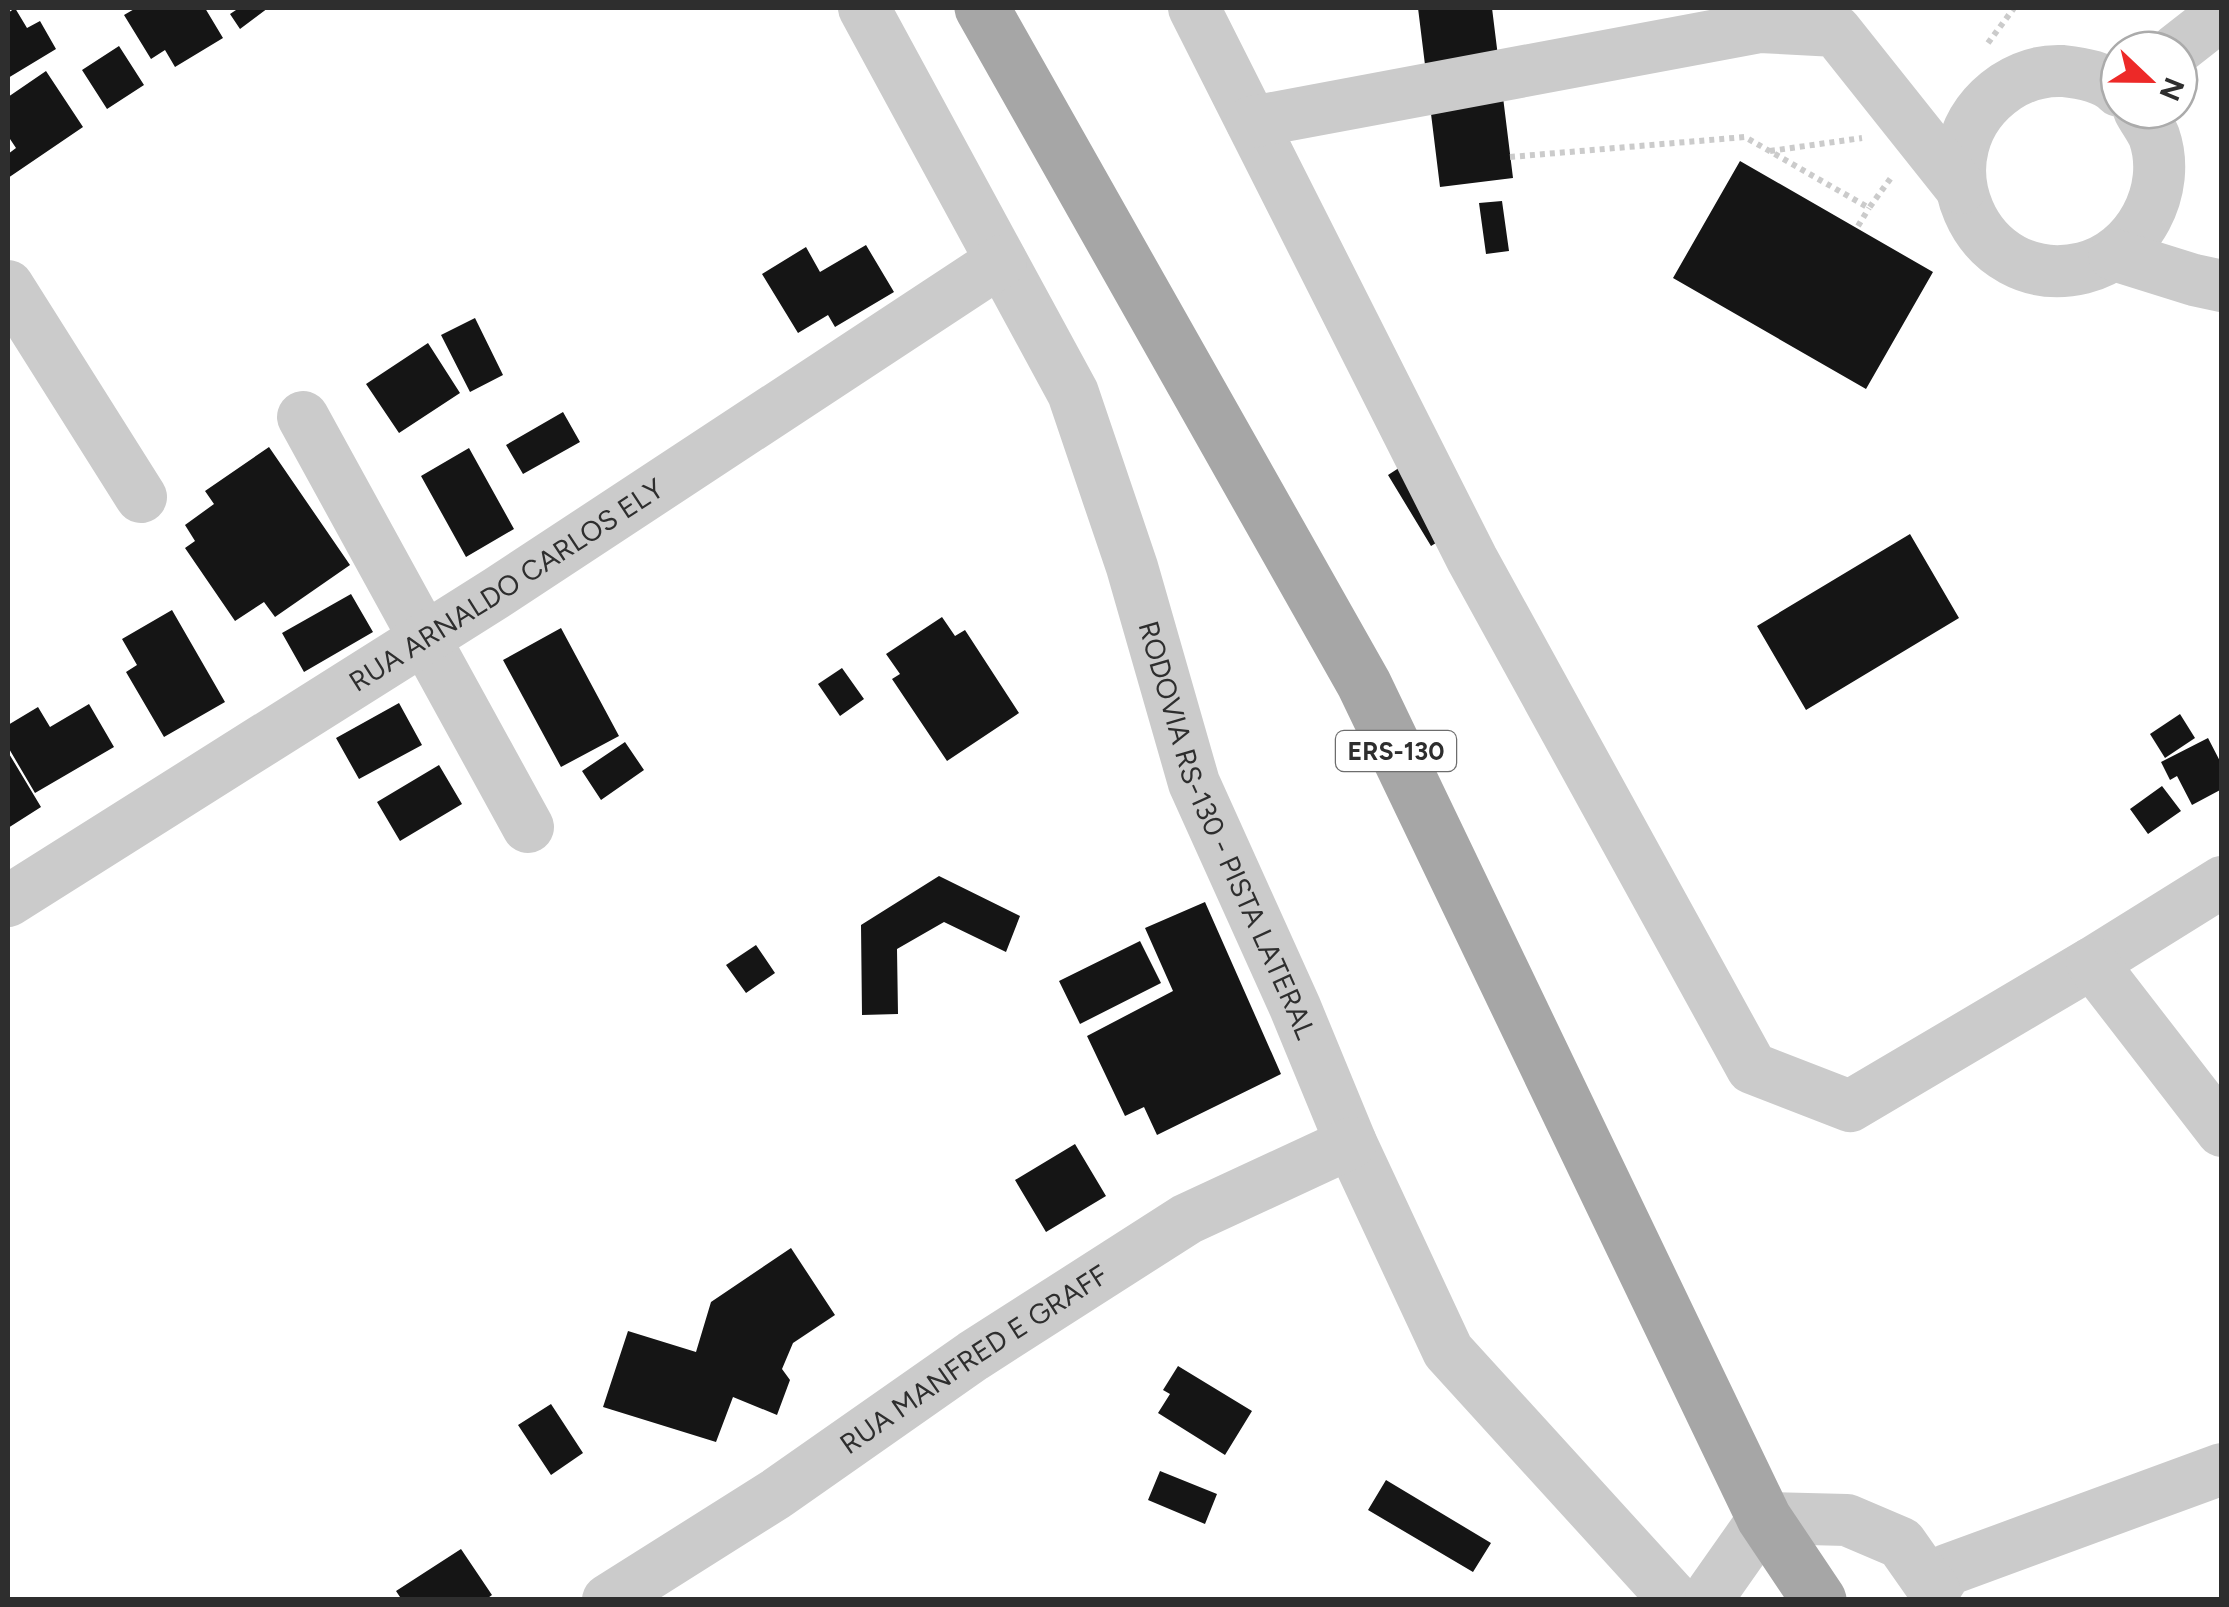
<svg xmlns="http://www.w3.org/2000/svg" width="2229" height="1607" font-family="Figtree,sans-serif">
	<rect width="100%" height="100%" fill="#fff"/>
	<path fill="#151515" d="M15,8L27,28L40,21L56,49L8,78V13Z
		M136,8H205L223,38L175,67L165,50L151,59L124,15Z
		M239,8H268L240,29L230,14Z
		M1418,8H1492L1513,178L1440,187Z
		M119,46L144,85L107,109L82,70Z
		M46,71L83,127L8,178V154L16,148L8,136V97Z
		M1740,161L1933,272L1866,389L1673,278Z
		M1502,201L1509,251L1486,254L1479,203Z
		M866,245L894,292L835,327L828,315L798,333L762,274L806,247L820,272Z
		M475,318L503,375L470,392L441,335Z
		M428,343L460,393L399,433L366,384Z
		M563,412L580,442L523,474L506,445Z
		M269,447L350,565L275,617L264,602L235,621L185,548L195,541L185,525L214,504L205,491Z
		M469,448L514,529L466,557L421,476Z
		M1405,464L1449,535L1431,546L1388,475Z
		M1910,534L1959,618L1806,710L1757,626Z
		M351,594L373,632L304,672L282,633Z
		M172,610L225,702L164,737L126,672L137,665L122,639Z
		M942,617L955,636L965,630L1019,713L947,761L892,679L900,674L886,654Z
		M561,628L619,736L561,767L503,660Z
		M842,668L864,699L840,716L818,684Z
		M399,703L422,745L359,779L336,738Z
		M89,704L114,747L35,793L8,747V725L38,707L50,727Z
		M2180,714L2195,738L2165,758L2150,734Z
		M2208,738L2222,765V789L2192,805L2177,776L2170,780L2161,762Z
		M625,742L644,770L601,800L582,771Z
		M8,752L41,807L8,828Z
		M439,765L462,804L400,841L377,802Z
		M2162,786L2181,811L2148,834L2130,809Z
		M939,876L1020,916L1006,952L944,922L897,949L898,1014L862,1015L861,925Z
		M1205,902L1281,1074L1157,1135L1144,1107L1125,1116L1087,1036L1173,991L1145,928Z
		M1140,941L1161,983L1080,1024L1059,981Z
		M756,945L775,973L746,993L726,965Z
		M1075,1144L1106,1196L1046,1232L1015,1180Z
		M791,1248L835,1315L793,1343L782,1369L790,1380L777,1415L733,1397L716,1442L603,1407L628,1331L696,1352L711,1302Z
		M1178,1366L1252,1411L1225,1455L1158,1413L1170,1394L1163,1390Z
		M551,1404L583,1453L551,1475L518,1425Z
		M1160,1471L1217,1494L1205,1524L1148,1500Z
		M1386,1480L1491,1543L1473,1572L1368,1510Z
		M461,1549L492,1595L485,1600H402L396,1591Z"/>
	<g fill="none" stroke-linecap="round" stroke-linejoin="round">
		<path stroke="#cbcbcb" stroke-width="6" stroke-dasharray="5 5" stroke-linecap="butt" d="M1988,43L2014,8
			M1770,151L1862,138
			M1510,157L1745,137L1869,208L1893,175
			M1858,226L1869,208"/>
		<g stroke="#cbcbcb" stroke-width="52">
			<path id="s1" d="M864,8L1073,393L1132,567L1194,783L1295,1007L1351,1143L1448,1351L1675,1600"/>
			<path d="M1194,8L1472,559L1752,1068L1850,1106L2092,963L2222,882"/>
			<path d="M2176,50L2222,14"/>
			<path d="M2119,91C2105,77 2082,73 2063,71C2043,70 2023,76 2006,87C1912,151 1975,294 2083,268C2138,255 2173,190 2154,136C2150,127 2143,118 2139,110"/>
			<path d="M1252,122L1760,27L1836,31L1961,188"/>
			<path d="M2114,255L2194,280L2222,286"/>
			<path d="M8,286L141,497"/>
			<path d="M303,417L528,827"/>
			<path id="s2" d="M8,901L498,592L1001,261"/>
			<path d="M2092,963L2222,1131"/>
			<path d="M1934,1590L1947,1570L2222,1469"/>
			<path id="s3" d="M608,1600L776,1494L973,1356L1187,1219L1351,1143"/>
			<path d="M1711,1600L1712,1592L1764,1518L1847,1520L1901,1543L1934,1590V1600"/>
		</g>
		<path stroke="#a6a6a6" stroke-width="55" d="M982,8L1364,684L1764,1518L1819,1600"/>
	</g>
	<g text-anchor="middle" stroke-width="10" stroke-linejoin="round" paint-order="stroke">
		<rect fill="#fff" stroke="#6d6d6d" stroke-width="2.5" x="1336" y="731" width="120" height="40" rx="8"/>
		<g font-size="25" font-weight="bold" fill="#2e2e2e">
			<text x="1396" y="760">ERS-130</text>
		</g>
		<g font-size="28" fill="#2e2e2e" stroke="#fff">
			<text dy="10" stroke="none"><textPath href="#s2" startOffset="590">RUA ARNALDO CARLOS ELY</textPath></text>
			<text dy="10" stroke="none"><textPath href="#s1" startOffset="902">RODOVIA RS-130 - PISTA LATERAL</textPath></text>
			<text dy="10" stroke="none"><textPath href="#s3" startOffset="438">RUA MANFRED E GRAFF</textPath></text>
		</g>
	</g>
	<rect width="2229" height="1607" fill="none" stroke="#2e2e2e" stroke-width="20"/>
	<g transform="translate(2149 80) rotate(112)"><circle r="48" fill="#ffffff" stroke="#ababab" stroke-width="2.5"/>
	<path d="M0-8L18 38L0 25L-18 38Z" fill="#ed2928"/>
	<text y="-15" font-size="28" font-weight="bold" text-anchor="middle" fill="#2e2e2e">N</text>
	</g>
</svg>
